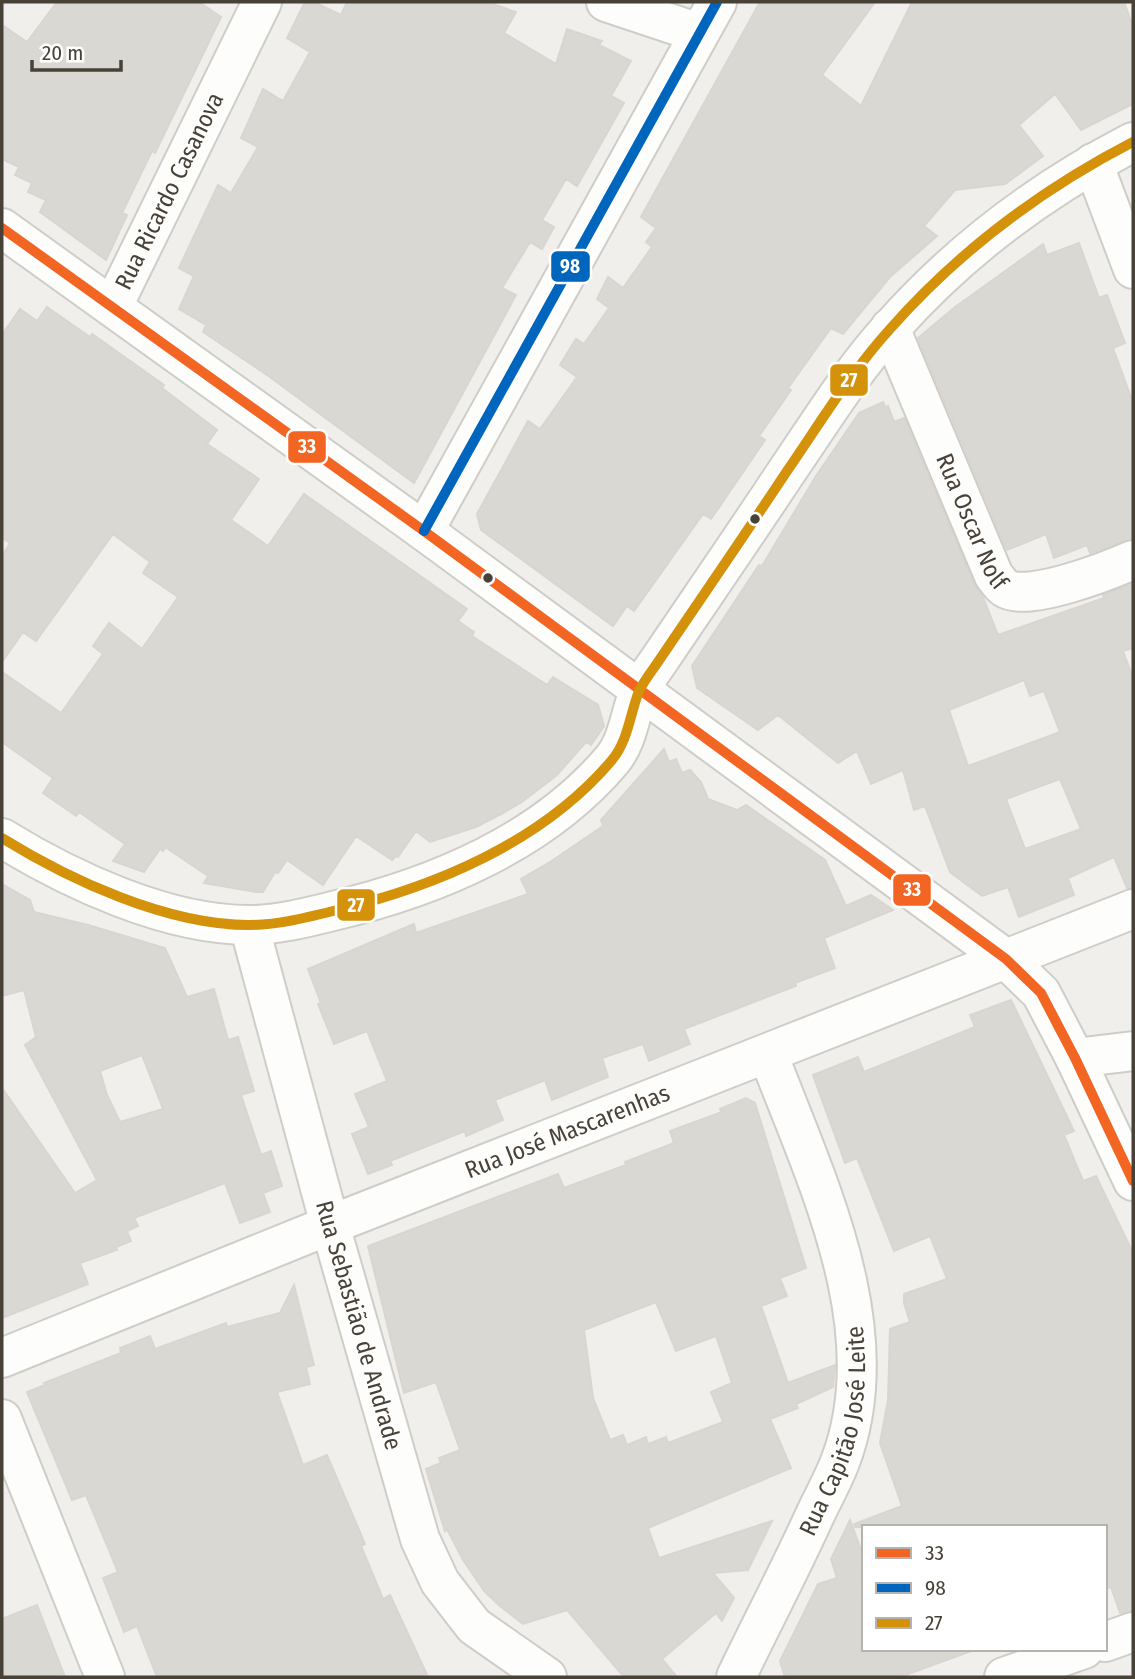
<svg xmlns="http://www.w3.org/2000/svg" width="1135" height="1679" font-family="'Fira Sans Condensed',sans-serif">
	<rect width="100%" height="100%" fill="#f1efeb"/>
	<path fill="#dad8d3" stroke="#d9d6d1" stroke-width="2" fill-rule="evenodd" d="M57,2H199L221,17L155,153L152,151L122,213L127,215L106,260L40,212L46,200L28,192L32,183L15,175L19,167L2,159V25L27,42Z
		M305,2H314L341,15L347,2H487L516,12L504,33L556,64L567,29L602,41L599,45L631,61L611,96L624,103L577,186L566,179L542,220L554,227L542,249L530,242L502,288L516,295L414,483L267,375L203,332L206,325L179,309L194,276L179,268L218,185L231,193L258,147L241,138L263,89L283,101L310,52L287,38Z
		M760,2H875L822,75L861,106L912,2H1124L1133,27V104L1081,130L1055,94L1019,125L1043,156L1005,184L955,190L924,226L937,236L890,277L843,334L831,328L788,388L791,390L759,436L765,440L711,519L703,514L634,611L627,606L613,626L481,530L477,514L528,421L540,429L577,377L560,365L576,339L584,344L609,308L597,299L608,277L623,288L652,247L646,242L656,228L641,217Z
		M1079,243L1099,298L1107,295L1125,343L1113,348L1133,403V539L1090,553L1087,545L1054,558L1046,534L1007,550L918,338L955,307L1043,244L1047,255Z
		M47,307L90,337L92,334L164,385L162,388L217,430L207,444L259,479L231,520L268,546L304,494L467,609L458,621L474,632L472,636L547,685L553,677L598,705L604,726L591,745L586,742L557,775L522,802L503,813L476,827L430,842L416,831L398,857L396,856L392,860L356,836L323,885L287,860L278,873L275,872L263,892H256L204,883L208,876L165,847L163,851L160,849L144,872L113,861L125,844L79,812L76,816L43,793L53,778L2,742V672L61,713L103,654L93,646L109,623L142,649L178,597L143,573L150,562L113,534L36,641L23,632L2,662V556L10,543L2,538V335L20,309L37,321Z
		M883,402L885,407L888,406L894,422L904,418L974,584L983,597L998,635L1104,598L1103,595L1133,584V648L1123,651L1133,678V888H1127L1114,857L1068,878L1074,895L1019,917L1008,887L982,896L950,872L925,806L914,810L903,770L871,784L857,751L838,763L778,715L758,730L697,688L692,666L759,565L762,566L816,476L859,413ZM1024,680L1030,696L1044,691L1060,732L968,766L949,710ZM1060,779L1081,829L1025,849L1006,799Z
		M664,749L669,762L676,759L682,773L690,770L701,782L708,799L737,810L746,805L825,860L846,906L871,895L893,910L824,938L835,968L795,983L796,986L684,1029L690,1044L649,1061L643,1044L602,1058L608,1077L552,1100L545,1080L495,1100L503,1120L466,1136L465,1131L390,1161L392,1165L368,1174L352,1134L369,1127L355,1094L387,1081L367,1031L334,1044L318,1004L321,1003L308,969L414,924L416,933L528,894L521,879L550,862L603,826L601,820Z
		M2,884L30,900L34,912L88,925L165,948L187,997L214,989L228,1040L238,1037L254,1091L241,1095L261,1155L271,1151L282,1186L263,1193L270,1212L240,1223L225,1183L134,1218L138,1226L127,1231L131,1241L116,1247L117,1250L80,1263L88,1284L2,1318V1088L75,1193L97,1180L25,1045L36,1037L24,990L2,996ZM142,1055L163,1109L120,1122L107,1095L100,1071Z
		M1011,1000L1074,1131L1064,1135L1083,1181L1096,1176L1133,1253V1611L1120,1613L1111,1587L1105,1589V1527H855L854,1524L902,1506L880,1443L888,1400L890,1329L910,1322L904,1303V1294L947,1279L930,1236L894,1251L857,1158L845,1163L813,1075L858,1057L864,1072L975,1027L970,1015Z
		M746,1098L755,1103L806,1268L780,1278L787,1296L761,1306L788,1383L835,1365L833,1387L796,1404L798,1408L770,1419L791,1468L648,1528L659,1558L772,1521L748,1570L713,1573L734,1598L722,1621L716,1613L662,1659L677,1677H624L567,1610L523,1624L500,1606L485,1592L463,1560L447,1529L445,1531L426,1469L441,1463L439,1458L460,1450L436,1382L404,1393L368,1246L558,1174L564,1188L626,1165L625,1162L674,1143L670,1131L722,1112L720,1109ZM656,1302L676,1351L716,1336L732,1383L711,1392L723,1422L668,1443L666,1437L648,1444L646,1437L627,1445L623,1435L610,1440L593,1398L584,1330Z
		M294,1285L314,1365L306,1367L310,1384L277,1392L303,1465L327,1455L365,1544L361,1546L383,1599L390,1595L428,1677H157L137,1626L124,1632L103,1578L118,1572L86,1495L72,1500L27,1392L45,1385L44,1383L121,1353L120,1348L150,1336L155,1349L226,1323L227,1327L280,1313Z
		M850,1520L864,1558V1649H968L969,1652L900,1677H785L780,1661L818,1584L837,1578L831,1559Z
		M37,1605L65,1677H2V1619Z"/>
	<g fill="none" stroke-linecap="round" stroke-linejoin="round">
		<defs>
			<g id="minor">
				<path d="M606,2L699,33"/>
				<path d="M1093,163L1133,269"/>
				<path d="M2,228L424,531L1006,959L1041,993L1075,1058L1133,1181"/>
				<path id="s1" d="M113,306L262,2"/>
				<path id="s2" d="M890,328L994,576C998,580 1001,586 1005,588C1027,603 1110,570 1133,560"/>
				<path d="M424,531L717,2"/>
				<path d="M2,838C70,880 167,925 249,925C277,925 305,918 333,911C435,887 543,842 612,760C628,741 630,714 639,691C645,679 655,667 662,656C704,594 746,533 787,471C820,423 851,372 890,329C958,252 1042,189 1133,142"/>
				<path id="s3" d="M249,925L330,1225L420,1539L440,1582L474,1626L547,1677"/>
				<path d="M1075,1058L1133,1051"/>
				<path id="s4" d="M2,1358L330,1225L1133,909"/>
				<path d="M2,1419L105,1677"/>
				<path d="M1105,1642L1133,1632"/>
				<path id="s5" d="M736,1677C762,1623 790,1570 815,1515C823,1498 833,1480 840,1462C891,1329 815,1178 768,1054"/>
				<path d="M1004,1677L1084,1649"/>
			</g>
		</defs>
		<use href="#minor" stroke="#cfcdc8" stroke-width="42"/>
		<use href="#minor" stroke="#fdfdfc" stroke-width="38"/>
		<defs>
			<path id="bus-1" d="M2,228L424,531L1006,959L1041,993L1075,1058L1133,1181"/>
			<path id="bus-2" d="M424,531L717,2"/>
			<path id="bus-3" d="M2,838C70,880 167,925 249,925C277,925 305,918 333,911C435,887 543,842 612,760C628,741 630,714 639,691C645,679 655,667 662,656C704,594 746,533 787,471C820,423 851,372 890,329C958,252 1042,189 1133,142"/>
		</defs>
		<use href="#bus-1" stroke="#fff" stroke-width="16"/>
		<use href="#bus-2" stroke="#fff" stroke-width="16"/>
		<use href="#bus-3" stroke="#fff" stroke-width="16"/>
		<use href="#bus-1" stroke="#f26522" stroke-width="10"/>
		<use href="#bus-2" stroke="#0065bd" stroke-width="10"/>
		<use href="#bus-3" stroke="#d4920b" stroke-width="10"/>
	</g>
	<g fill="#474137" stroke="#fff" stroke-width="2.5">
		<circle cx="755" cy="519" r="6"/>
		<circle cx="488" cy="578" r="6"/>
	</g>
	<g text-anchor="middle" stroke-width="5" stroke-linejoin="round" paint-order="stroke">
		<g font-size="24" fill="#474137" stroke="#fff">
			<text dy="8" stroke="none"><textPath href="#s1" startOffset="128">Rua Ricardo Casanova</textPath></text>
			<text dy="8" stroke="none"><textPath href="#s2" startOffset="210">Rua Oscar Nolf</textPath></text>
			<text dy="8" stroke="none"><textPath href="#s4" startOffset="609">Rua José Mascarenhas</textPath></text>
			<text dy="8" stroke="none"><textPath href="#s3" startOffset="415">Rua Sebastião de Andrade</textPath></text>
			<text dy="8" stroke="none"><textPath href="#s5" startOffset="268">Rua Capitão José Leite</textPath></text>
		</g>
	</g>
	<g stroke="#fff" stroke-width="2.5">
		<rect x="550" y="250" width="41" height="33" rx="7" fill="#0065bd"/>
		<rect x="829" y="363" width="40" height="34" rx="7" fill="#d4920b"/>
		<rect x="287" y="430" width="40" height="34" rx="7" fill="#f26522"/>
		<rect x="892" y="873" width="40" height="34" rx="7" fill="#f26522"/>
		<rect x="336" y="888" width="40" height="34" rx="7" fill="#d4920b"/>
	</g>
	<g font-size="19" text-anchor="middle" font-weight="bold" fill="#fff">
		<text x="570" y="273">98</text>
		<text x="849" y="387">27</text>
		<text x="307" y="453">33</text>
		<text x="912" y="896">33</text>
		<text x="356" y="912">27</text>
	</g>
	<rect width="1135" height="1679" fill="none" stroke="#474137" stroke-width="7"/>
	<rect x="862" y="1525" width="245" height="126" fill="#ffffff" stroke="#b5b3af" stroke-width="2"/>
	<rect x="876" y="1548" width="35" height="10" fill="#f26522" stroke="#b5b3af" stroke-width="2"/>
	<text x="925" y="1560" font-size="21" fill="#474137">33</text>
	<rect x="876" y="1583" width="35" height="10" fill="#0065bd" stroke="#b5b3af" stroke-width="2"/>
	<text x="925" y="1595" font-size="21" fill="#474137">98</text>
	<rect x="876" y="1618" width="35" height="10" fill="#d4920b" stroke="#b5b3af" stroke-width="2"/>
	<text x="925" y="1630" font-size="21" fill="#474137">27</text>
	<path d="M32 60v10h89v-10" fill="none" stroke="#474137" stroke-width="3.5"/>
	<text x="42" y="60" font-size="21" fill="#474137" stroke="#ffffff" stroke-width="5" paint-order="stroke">20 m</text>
</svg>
